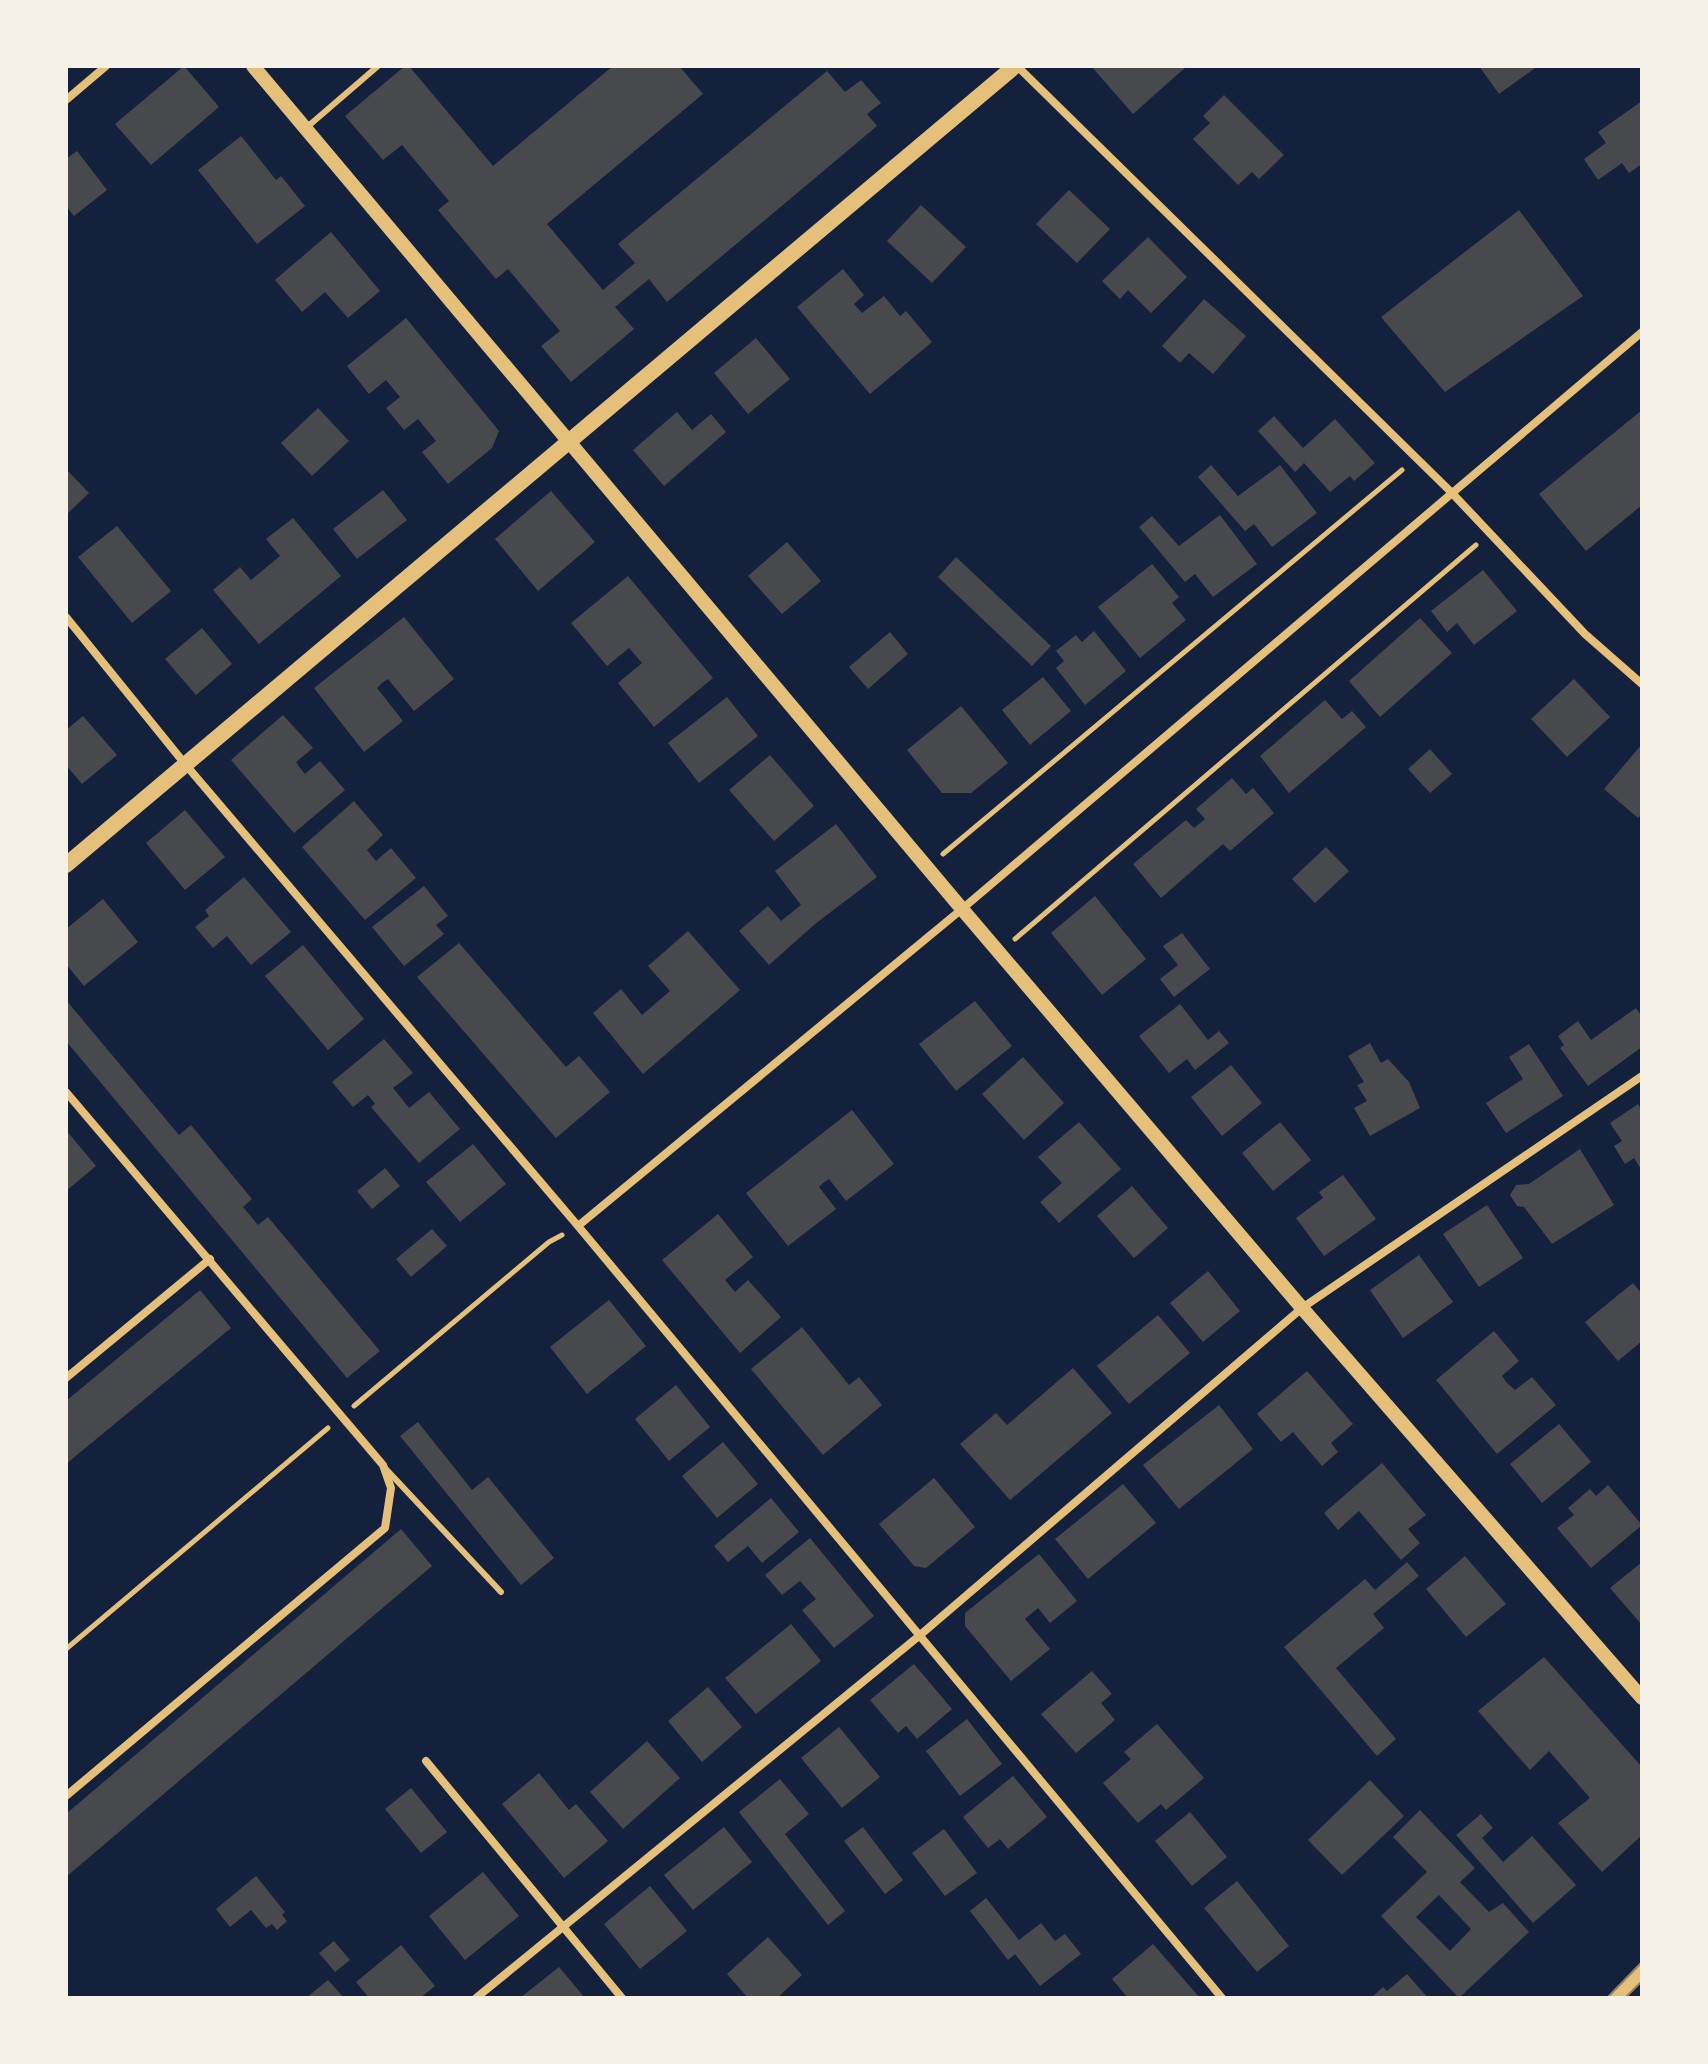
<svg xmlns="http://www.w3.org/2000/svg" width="1708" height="2064" font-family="'Sofia Sans Condensed',sans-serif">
	<rect width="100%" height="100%" fill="#14213d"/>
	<path fill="#48494c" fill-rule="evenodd" d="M184,66L219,107L151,165L115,124Z
		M405,66H409L493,166L613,66H679L703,94L547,224L603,290L635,263L618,244L827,71L845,92L861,80L881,103L867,114L877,126L667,302L649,279L615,307L634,329L571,382L541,346L560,331L508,269L496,279L438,210L449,201L402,145L383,160L345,116Z
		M1091,66H1187L1133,114Z
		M1479,66H1538L1499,94Z
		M1224,95L1284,155L1259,179L1252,172L1238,185L1193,139L1210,123L1203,116Z
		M1642,101V164L1629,173L1622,163L1598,180L1584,159L1606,143L1598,132Z
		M241,136L276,180L281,176L305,206L257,244L198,170Z
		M77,151L107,190L74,216L66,206V159Z
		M1069,190L1110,229L1077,263L1036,224Z
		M921,205L966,247L932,283L887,241Z
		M1519,210L1583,296L1445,392L1381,317Z
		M331,232L380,291L348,318L325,292L302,312L275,280Z
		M1148,237L1187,277L1151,313L1128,290L1120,299L1102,281Z
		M843,269L864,295L854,304L862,313L884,296L900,316L906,311L932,342L870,394L797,307Z
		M1204,299L1246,336L1213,374L1189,353L1180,363L1162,346Z
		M406,318L499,431L492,448L448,484L422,452L436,441L418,419L404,430L386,408L400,397L386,380L369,394L347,366Z
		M756,338L790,379L748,414L714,373Z
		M318,408L349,441L312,476L281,443Z
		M1642,410V505L1586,551L1539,494Z
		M677,412L692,430L711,414L726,432L664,486L633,450Z
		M1274,416L1303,448L1335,419L1375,463L1354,481L1350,476L1330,492L1304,463L1295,472L1258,431Z
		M1211,465L1238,496L1280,465L1317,513L1272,547L1254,524L1245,531L1198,477Z
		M66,469L89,493L66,515Z
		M383,490L407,520L357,559L333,529Z
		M551,491L595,542L538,591L495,539Z
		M1220,515L1257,564L1213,597L1195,574L1185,582L1139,527L1152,516L1179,546Z
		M293,518L341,576L259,644L213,590L240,567L251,580L280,556L266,539Z
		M117,526L171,591L132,623L78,557Z
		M787,542L821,581L782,614L748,576Z
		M956,557L1051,646L1032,666L938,577Z
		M1152,564L1179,597L1172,603L1186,620L1140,658L1098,607Z
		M1483,570L1517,611L1474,645L1457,623L1447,632L1431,611Z
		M628,576L713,678L654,727L618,683L642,663L636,656L629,648L607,666L571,623Z
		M404,617L454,679L414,711L388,679L382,683L377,688L403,721L364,752L314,688Z
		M1420,618L1452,653L1380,717L1349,681Z
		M202,628L232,664L196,695L165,659Z
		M1094,631L1126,671L1085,705L1056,668L1064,661L1056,651L1076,635L1082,642Z
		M890,632L908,654L868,689L849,667Z
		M1043,677L1071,711L1030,745L1002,710Z
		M1574,679L1610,717L1567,757L1531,719Z
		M727,697L758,736L699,783L668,743Z
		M1325,700L1342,719L1352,711L1366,727L1289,793L1260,756Z
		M961,706L1008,763L971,793H942L907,750Z
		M283,715L313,748L296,762L300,768L305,774L320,761L345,790L294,833L231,760Z
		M83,716L117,755L82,784L66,765V730Z
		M1642,744V814L1638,818L1604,789Z
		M1430,749L1452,774L1430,793L1408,769Z
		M770,755L814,806L774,841L729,790Z
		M1232,778L1246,794L1253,788L1274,813L1230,851L1223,844L1161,898L1133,864L1186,820L1194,828L1205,819L1196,809Z
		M354,801L383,835L367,850L371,855L376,861L391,848L416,878L365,920L302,847Z
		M185,810L225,857L185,890L146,843Z
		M836,824L877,877L815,924L769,965L739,931L768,906L781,921L801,905L775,871Z
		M1326,847L1349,871L1315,903L1292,879Z
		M244,877L291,932L251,965L227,936L213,948L195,927L209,916L205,910Z
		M424,886L448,916L436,925L444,934L404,966L372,927Z
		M1095,896L1146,959L1102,995L1051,933Z
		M103,899L138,942L84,986L66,964V929Z
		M688,931L740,990L643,1074L593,1013L621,989L642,1015L670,991L648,966Z
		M1182,933L1210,969L1174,997L1160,979L1178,965L1163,946Z
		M459,943L566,1067L579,1056L610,1092L556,1138L417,977Z
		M303,945L364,1019L328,1050L265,976Z
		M66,1000L179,1135L191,1125L252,1199L243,1207L258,1225L268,1217L380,1351L347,1378L66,1041Z
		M975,1001L1012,1046L956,1091L919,1044Z
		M1180,1004L1208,1040L1219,1031L1229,1043L1195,1070L1187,1059L1169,1073L1139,1036Z
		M1636,1008L1642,1017V1047L1588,1086L1560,1048L1564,1045L1558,1036L1578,1021L1591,1040Z
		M384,1039L413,1073L393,1088L402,1099L409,1108L429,1092L460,1129L419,1163L371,1107L375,1104L368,1095L353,1107L332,1082Z
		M1370,1043L1381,1063L1388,1059L1409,1082L1420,1108L1370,1136L1354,1108L1367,1101L1357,1085L1364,1082L1348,1056Z
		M1529,1044L1563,1096L1506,1133L1486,1103L1523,1079L1509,1057Z
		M1023,1057L1064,1103L1024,1140L982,1094Z
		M1231,1065L1262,1103L1222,1136L1191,1097Z
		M1638,1104L1642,1110V1171L1634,1158L1625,1164L1614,1146L1622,1141L1610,1123Z
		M852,1110L894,1164L846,1201L829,1179L823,1183L819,1187L836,1209L788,1246L746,1193Z
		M1079,1122L1121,1169L1059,1223L1040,1202L1062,1183L1038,1157Z
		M1280,1122L1311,1160L1273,1191L1242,1153Z
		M66,1130L96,1166L66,1191Z
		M473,1144L506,1184L460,1222L426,1182Z
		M1580,1149L1614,1205L1552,1244L1524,1207L1517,1206L1510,1195L1516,1185L1529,1184Z
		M385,1168L400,1186L372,1209L357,1191Z
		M1343,1175L1376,1219L1324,1256L1296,1218L1323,1198L1319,1192Z
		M1132,1186L1168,1228L1134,1258L1097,1216Z
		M1487,1205L1523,1258L1479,1287L1443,1234Z
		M718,1214L753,1257L725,1280L735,1292L748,1280L781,1317L740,1353L662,1260Z
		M432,1229L447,1246L411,1277L396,1259Z
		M1419,1255L1453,1302L1403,1338L1370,1290Z
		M1208,1271L1240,1311L1203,1342L1170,1303Z
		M1633,1283L1642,1294V1341L1618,1361L1585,1322Z
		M200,1290L231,1328L66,1464V1401Z
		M609,1300L646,1346L587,1394L550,1347Z
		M1158,1315L1190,1353L1129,1404L1097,1366Z
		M802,1327L849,1385L859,1377L882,1405L823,1455L751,1369Z
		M1494,1331L1519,1361L1502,1376L1507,1383L1515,1390L1532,1377L1556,1405L1497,1454L1436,1380Z
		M1073,1368L1112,1413L1010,1500L960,1444L996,1413L1007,1425Z
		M1307,1371L1353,1424L1331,1443L1338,1452L1322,1466L1293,1432L1281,1442L1257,1414Z
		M676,1385L710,1427L669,1461L635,1419Z
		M1219,1405L1253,1449L1179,1509L1143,1465Z
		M418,1422L472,1490L488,1477L554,1558L521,1585L400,1436Z
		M1559,1424L1591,1462L1542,1503L1510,1464Z
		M723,1442L758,1484L717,1518L682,1476Z
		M1382,1463L1426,1515L1408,1529L1420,1543L1401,1560L1359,1511L1338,1530L1324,1513Z
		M934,1478L975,1527L926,1568L914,1566L879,1524Z
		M1123,1484L1156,1523L1088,1579L1055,1539Z
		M1608,1485L1642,1525L1591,1568L1557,1528L1574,1515L1568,1508L1590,1489L1596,1496Z
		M771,1498L799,1532L762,1563L748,1546L728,1562L714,1546Z
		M401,1529L432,1566L66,1877V1814Z
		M810,1538L874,1616L834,1648L802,1610L816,1599L800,1581L782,1595L765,1575Z
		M1039,1554L1077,1601L1050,1623L1038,1608L1025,1619L1050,1649L1011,1681L965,1626V1613Z
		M1465,1556L1506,1604L1466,1637L1426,1589Z
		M1407,1562L1419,1576L1373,1614L1384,1628L1336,1668L1396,1739L1377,1756L1284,1647L1365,1579L1375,1590Z
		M1642,1562V1625L1610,1588Z
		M791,1624L821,1661L756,1714L725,1678Z
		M1544,1657L1642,1767V1835L1602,1872L1558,1823L1590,1798L1549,1751L1530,1770L1478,1711Z
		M914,1664L952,1709L917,1739L906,1726L898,1733L870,1700Z
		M1092,1671L1112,1694L1101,1703L1115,1720L1076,1753L1041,1714Z
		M708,1687L742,1727L702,1762L668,1721Z
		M967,1719L1002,1764L960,1796L926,1751Z
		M1157,1724L1204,1778L1166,1810L1161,1804L1138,1823L1103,1783L1131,1759L1124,1752Z
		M839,1727L880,1777L842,1808L801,1758Z
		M647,1741L680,1778L623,1829L590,1792Z
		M539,1773L569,1810L576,1804L608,1841L564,1878L502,1804Z
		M1013,1776L1047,1817L1008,1849L1000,1839L988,1848L963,1817Z
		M780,1779L809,1814L785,1834L845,1911L828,1925L739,1812Z
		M1370,1780L1404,1816L1342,1875L1308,1840Z
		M411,1788L447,1832L421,1853L385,1809Z
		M1420,1810L1475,1868L1460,1882L1489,1912L1503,1903L1529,1932L1459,1998L1381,1916L1427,1872L1393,1837ZM1439,1895L1471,1929L1450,1951L1416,1917Z
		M1190,1812L1227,1857L1192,1886L1155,1841Z
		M1481,1814L1493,1828L1482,1838L1503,1862L1532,1836L1576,1885L1533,1923L1456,1835Z
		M724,1827L752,1862L693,1910L664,1875Z
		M863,1827L903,1880L885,1894L844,1841Z
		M944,1829L977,1873L945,1896L912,1853Z
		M483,1872L519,1916L465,1960L429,1916Z
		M256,1876L285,1912L282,1915L287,1921L277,1930L272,1924L266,1928L251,1910L230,1927L216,1909Z
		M1237,1881L1289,1946L1257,1972L1204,1908Z
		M650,1886L687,1931L640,1969L604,1924Z
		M986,1898L1019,1940L1041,1923L1055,1941L1065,1934L1081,1954L1040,1986L1015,1954L1008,1960L970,1911Z
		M768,1937L802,1975L777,1998H748L727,1974Z
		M334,1941L350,1960L335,1972L319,1953Z
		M1153,1944L1200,1998H1128L1112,1979Z
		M401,1945L435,1986L420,1998H369L356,1982Z
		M559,1967L585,1998H520Z
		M1407,1974L1428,1998H1371L1383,1987L1387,1991Z
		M328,1980L344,1998H306Z"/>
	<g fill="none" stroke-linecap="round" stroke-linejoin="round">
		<path stroke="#e5c07b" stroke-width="5" d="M943,854L1402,470
			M1015,939L1476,545
			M354,1406L549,1242L562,1235
			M66,1649L328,1428"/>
		<path stroke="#e5c07b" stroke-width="6" d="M306,128L378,66
			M385,1468L501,1592"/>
		<path stroke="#e5c07b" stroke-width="8" d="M1017,66L1451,492L1585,634L1642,684
			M66,100L106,66
			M66,617L185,764L578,1226L1222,1998
			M66,1092L383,1465L391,1488L385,1528L66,1796
			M578,1226L962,909L1642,332
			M66,1378L210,1259
			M426,1761L622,1998
			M476,1998L919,1636L1302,1308L1642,1076"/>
		<path stroke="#e5c07b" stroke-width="14" d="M253,66L962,909L1302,1308L1642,1698
			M1616,1998L1642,1971"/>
		<path stroke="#e5c07b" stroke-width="16" d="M66,865L1015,66"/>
		<path stroke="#918062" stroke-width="2" d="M1607,1998L1642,1962
			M1625,1998L1642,1981"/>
	</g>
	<rect width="1708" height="2064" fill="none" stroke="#f6f1e7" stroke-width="136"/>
</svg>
